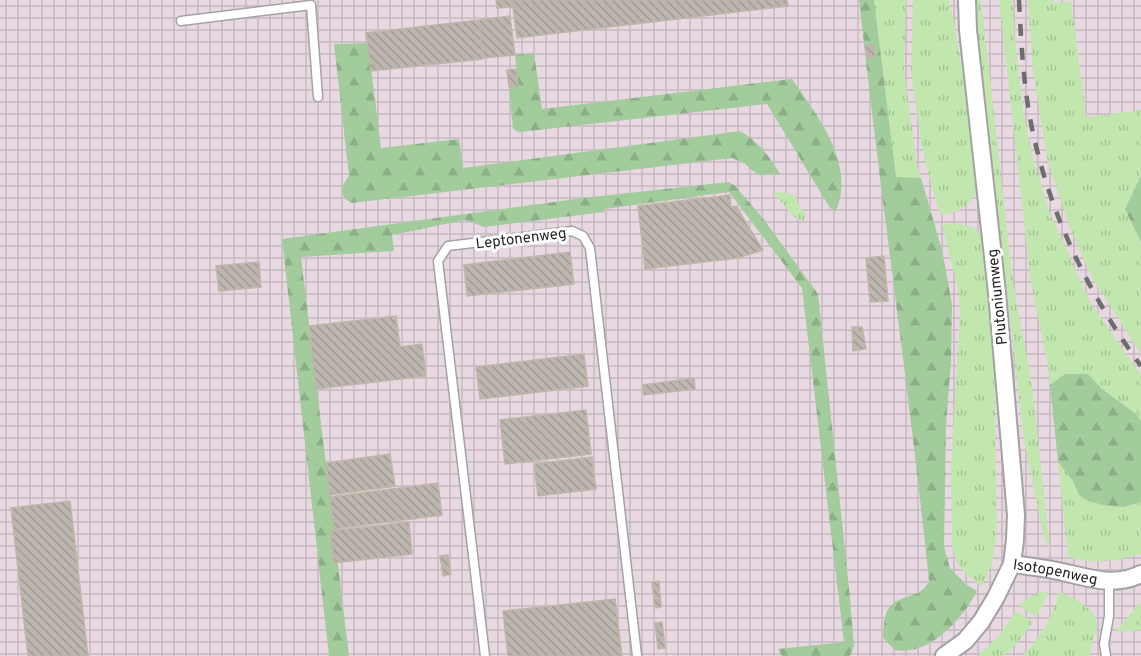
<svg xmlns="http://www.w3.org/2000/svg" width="1141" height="656" font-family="Overpass,sans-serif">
	<defs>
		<pattern id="industrial-grid" width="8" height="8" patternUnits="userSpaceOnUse" patternTransform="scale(1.5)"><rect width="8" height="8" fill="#e8d8e2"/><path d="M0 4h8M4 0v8" fill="none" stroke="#c7b9c1"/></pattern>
		<pattern id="grass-tufts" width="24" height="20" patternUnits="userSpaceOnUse" patternTransform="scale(1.5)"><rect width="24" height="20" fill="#c1e6ae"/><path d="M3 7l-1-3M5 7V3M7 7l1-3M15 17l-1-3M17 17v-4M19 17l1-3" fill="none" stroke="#a5c595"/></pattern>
		<pattern id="forest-firs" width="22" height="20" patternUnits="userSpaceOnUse" patternTransform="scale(1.5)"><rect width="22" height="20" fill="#a3cc9d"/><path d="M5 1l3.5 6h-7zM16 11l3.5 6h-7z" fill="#8caf87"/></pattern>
		<pattern id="building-back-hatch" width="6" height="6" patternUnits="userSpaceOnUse" patternTransform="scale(1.5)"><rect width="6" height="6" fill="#bcb6af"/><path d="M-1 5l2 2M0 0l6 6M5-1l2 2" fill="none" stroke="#a19c96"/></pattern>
	</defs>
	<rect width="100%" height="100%" fill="#efede6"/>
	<path fill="url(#industrial-grid)" d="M0,0H1141V656H0Z"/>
	<path fill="url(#grass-tufts)" d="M874,0H906L904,70L917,166L921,178H896Z
		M913,0H949C964,63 969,129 976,194C963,210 960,212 940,215L924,158L911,73Z
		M974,0H981L1013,283L1032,386L1050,549L1044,538L1024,441Z
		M999,0H1012L1017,61L1024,116L1032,154L1049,211L1091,304L1141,375V421L1136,414L1102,389L1088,374H1065L1050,385L1048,366L1031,283Z
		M1028,0H1053L1054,3L1071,1L1086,117L1141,110V176L1125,209L1141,242V354L1093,279L1070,228L1048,162L1033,72Z
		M778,192L793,194L805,214L804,221L794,217L774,193Z
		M957,223L975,228L981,236L994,361L997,529L992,564L982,586C965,575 955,565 952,545L951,467L960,314L958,289L942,225Z
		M1058,462L1073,481L1079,495L1089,501L1124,507L1141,502V554C1114,561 1095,565 1068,557Z
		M1041,592H1048L1043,605L1036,617L1019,606L1027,598Z
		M1059,592C1073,597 1099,610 1097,627C1096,637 1090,646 1090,656H1023C1039,639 1054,615 1059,592Z
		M1141,601V630L1115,632Z
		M1016,611L1033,622L1020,640L1004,656H978L998,637Z"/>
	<path fill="url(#forest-firs)" d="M859,0H874L896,177L921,178L942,250L952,304L951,361L946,426L944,547L950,568L965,584L977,591C962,619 931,656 895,650L883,638C884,629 883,616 889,608C900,593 920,600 929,581C909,387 880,194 859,0Z
		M368,43L381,148L459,139L463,168L740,131C758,141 770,157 780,174L758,175L744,163L732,158L352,203C338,197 341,186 349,176L334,44Z
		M534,53L542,109L792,79C817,116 856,163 836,211L830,208L767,104L529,131L519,132L513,129L509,87L518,86L515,55Z
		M1141,176V242L1125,209Z
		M729,182L735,186L762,217L818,294L850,598L854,646L850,656H782L778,649L844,642L802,288L729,192L605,209L604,212L484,227L465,220L392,235L394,251L301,257L349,656H329L282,239L583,198Z
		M1065,374H1088L1102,389L1136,414L1141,421V502L1124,507L1110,506L1090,502L1079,495L1073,481L1058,462L1050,385Z"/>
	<path fill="url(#building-back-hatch)" stroke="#c0b7a9" stroke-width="1.5" d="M496,0H787L788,6L517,38L513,7L497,8Z
		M510,16L515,55L483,58L479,20Z
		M479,20L483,59L371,71L366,33Z
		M874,45L875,57L867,58L865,46Z
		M516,69L518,86L509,87L507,70Z
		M730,195L731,207L736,206L763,250L738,258L645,269L638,206Z
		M570,252L574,284L467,296L464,265Z
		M884,256L888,301L870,302L866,258Z
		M259,262L261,287L219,291L216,266Z
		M396,316L400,347L422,344L426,376L316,389L309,326Z
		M852,327H862L866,349L853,351Z
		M584,354L588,386L480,399L476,367Z
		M694,378L695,389L644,395L643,385Z
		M586,410L591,454L505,464L500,420Z
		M390,454L395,486L330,495L326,463Z
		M592,457L596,489L538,496L534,464Z
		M438,483L442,515L334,529L330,497Z
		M70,501L88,656H28L11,508Z
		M409,522L412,554L334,563L330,531Z
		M448,555L451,574L443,576L440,556Z
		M659,581L661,607L655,608L652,582Z
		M615,599L622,656H508L503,611Z
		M662,622L665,648L658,649L655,623Z"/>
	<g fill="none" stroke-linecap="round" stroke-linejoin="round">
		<defs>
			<path id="lane" d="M181,21L311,5L318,97
				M485,656L438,261L448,246L572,231L583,236L590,248L637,656
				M1106,656L1104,644L1109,616V582"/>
			<g id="street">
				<path id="s1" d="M1012,564C1027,566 1043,568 1058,571C1087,577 1113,588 1141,574"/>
				<path d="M944,656L965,641L981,622L996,597L1012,564L1015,540L1016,515L997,293L968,30L967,0"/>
			</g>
		</defs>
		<use href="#lane" stroke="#a3a3a3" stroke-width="11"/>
		<use href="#street" stroke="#a3a3a3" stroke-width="20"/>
		<use href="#lane" stroke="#fff" stroke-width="8"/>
		<use href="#street" stroke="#fff" stroke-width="16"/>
		<path stroke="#6d6d6d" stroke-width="4.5" stroke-dasharray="12 12" stroke-linecap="butt" d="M1019,0C1021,39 1023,79 1030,118C1047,209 1087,292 1141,366"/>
	</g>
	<g text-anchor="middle" stroke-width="6" stroke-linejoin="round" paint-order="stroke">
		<g font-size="15" fill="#1f1f1f" stroke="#fff">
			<text transform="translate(521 238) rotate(-7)" y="5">Leptonenweg</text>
			<text transform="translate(997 297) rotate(-96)" y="5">Plutoniumweg</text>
			<text dy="5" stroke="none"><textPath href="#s1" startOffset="44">Isotopenweg</textPath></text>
		</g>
	</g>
</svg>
